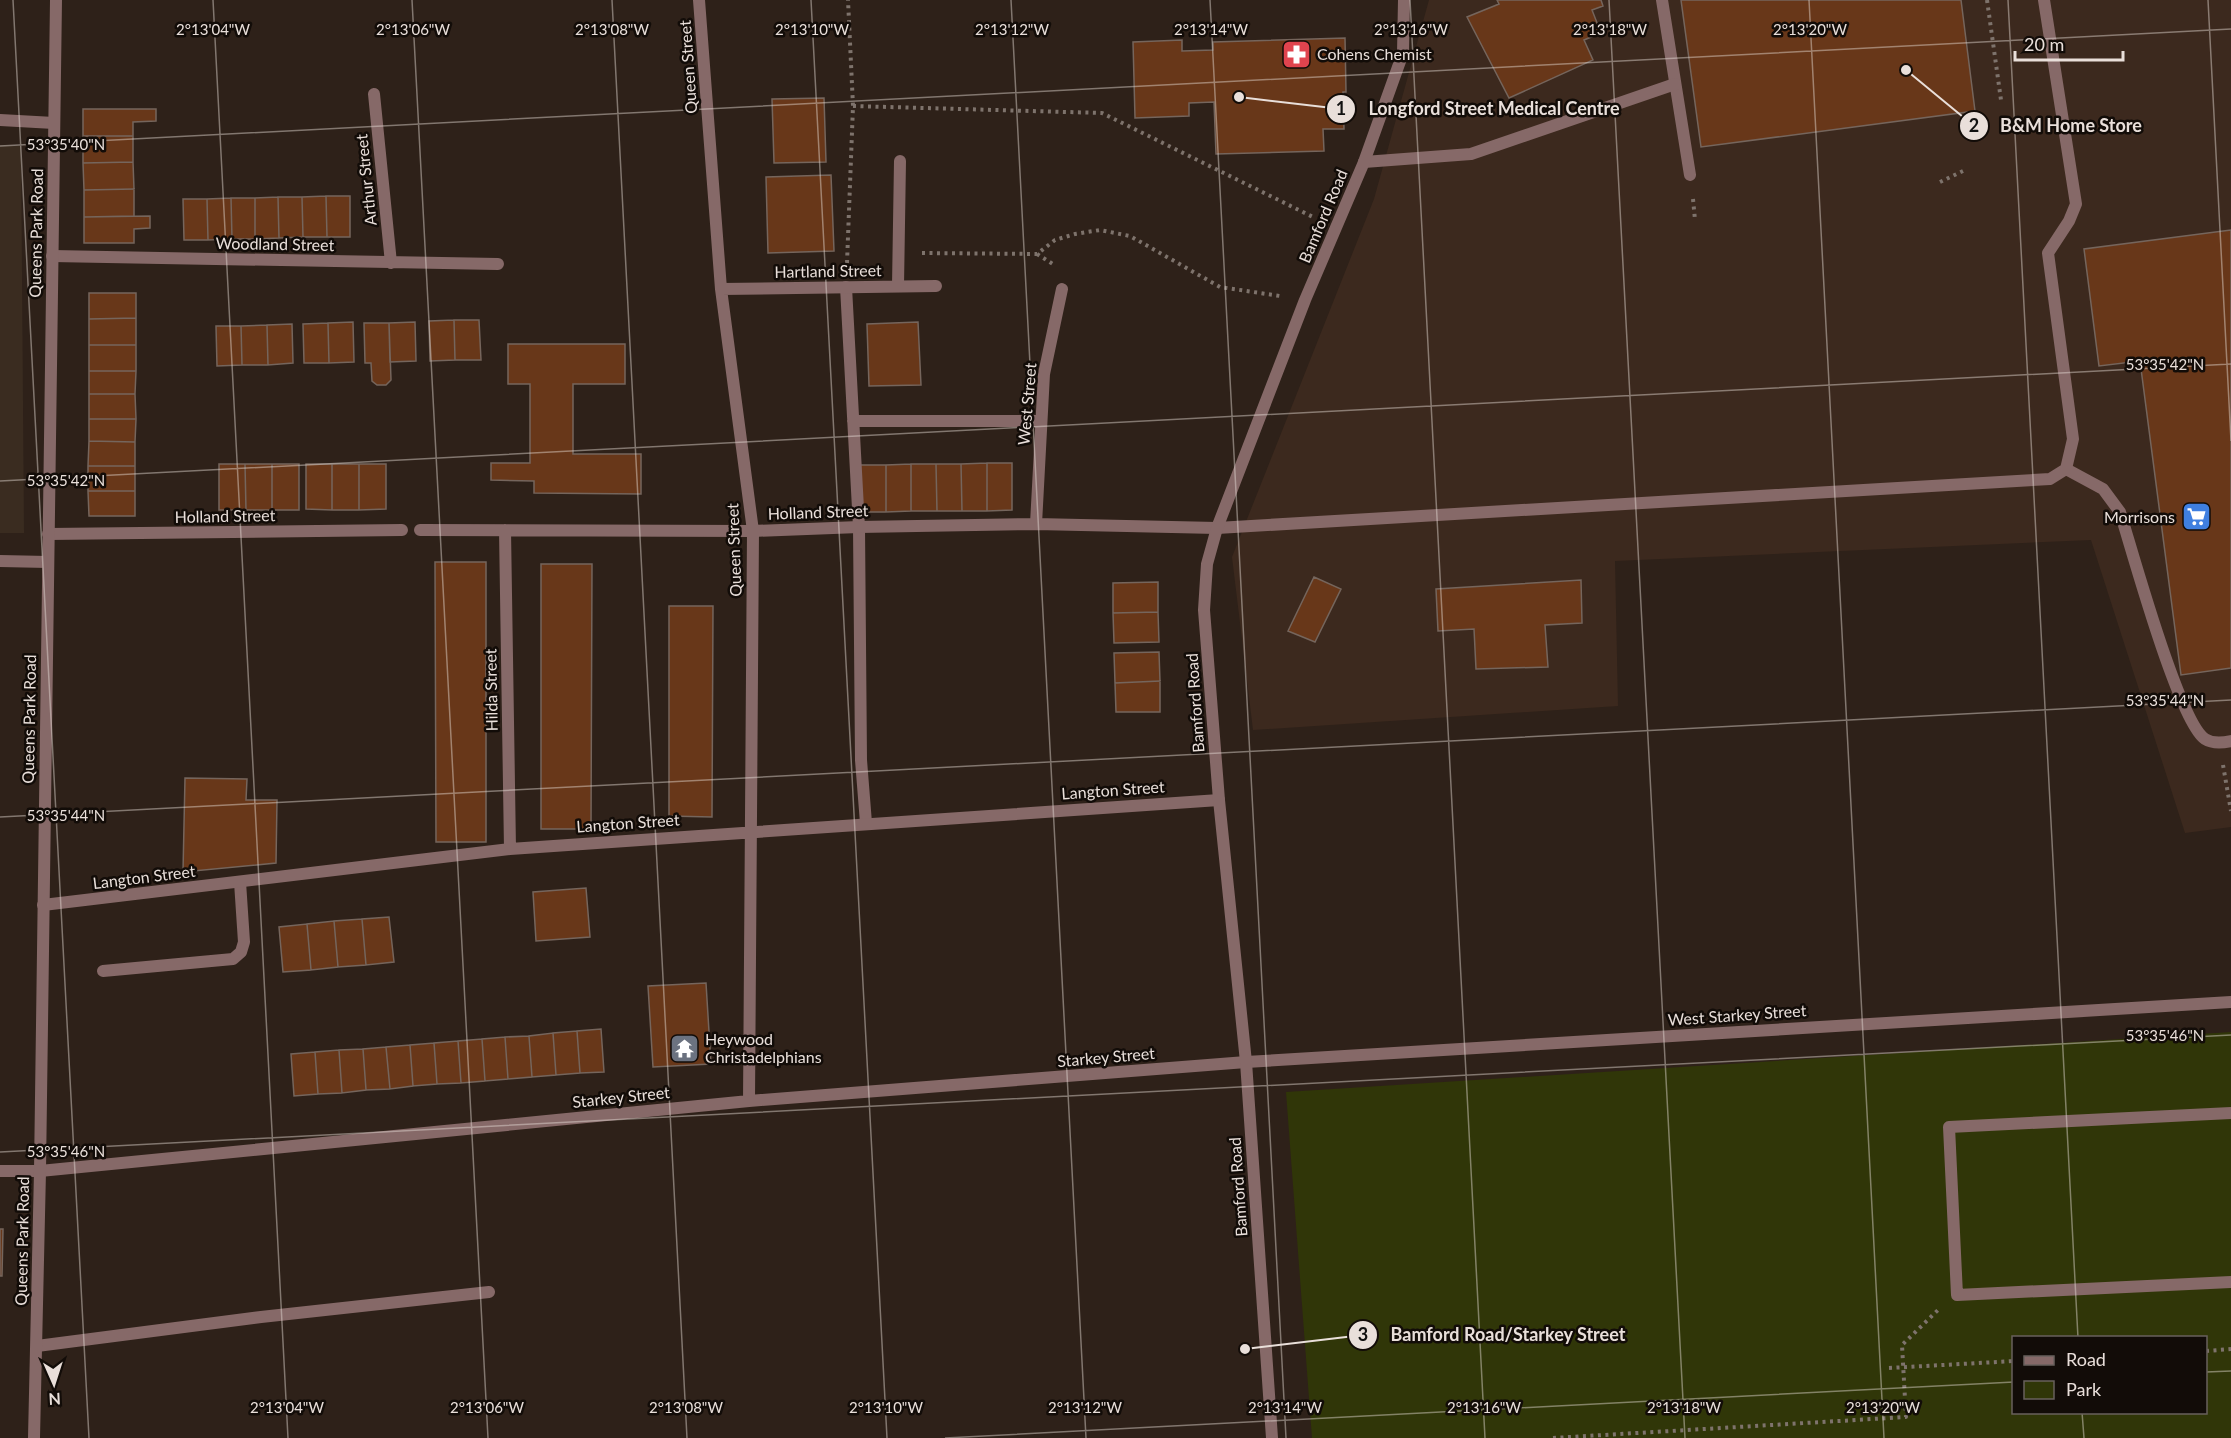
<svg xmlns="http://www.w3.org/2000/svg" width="2231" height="1438" font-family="Lato,sans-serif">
	<rect width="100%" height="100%" fill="#2e2119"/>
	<path fill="#3c291e" d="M1429,0H2231V827L2185,833L2091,540L1615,561L1618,706L1253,730L1232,557L1374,199Z"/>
	<path fill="#3a2c20" d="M0,145L21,146L24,533H0Z"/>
	<path fill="#303608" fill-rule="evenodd" d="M2231,1032V1438H1312L1286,1092ZM2014,1338H2206V1412H2014Z"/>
	<path fill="#683719" stroke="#75655c" stroke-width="1.5" d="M1497,0H1601L1603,6L1592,10L1601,33L1584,40L1593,60L1509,98L1467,17L1499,4Z
		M1681,0H1961L1975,111L1701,147Z
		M1345,38L1346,92H1343L1344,129H1323L1324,151L1216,154L1214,102L1189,103V116L1135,118L1133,42L1182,40V51L1213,50V42Z
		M824,98L826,162L774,163L772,99Z
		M83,109H156V121L133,122V136H83Z
		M83,136H133V162L83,163Z
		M133,162L134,189L84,190L83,163Z
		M831,175L834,251L768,253L766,177Z
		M134,189V216L84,217V190Z
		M326,196L327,237H303L302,197Z
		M326,196H350V237H327Z
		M278,197L279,238L255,239V198Z
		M278,197H302L303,237L279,238Z
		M231,198L232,239L208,240L207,199Z
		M231,198H255V239H232Z
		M183,199H207L208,240H184Z
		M150,216V228L134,229V243H84V217Z
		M2231,230V668L2181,675L2140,361L2099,366L2084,249Z
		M89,293H136V318L89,319Z
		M136,318V345H89V319Z
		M454,320L455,360L430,361L429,321Z
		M454,320H479L481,360H455Z
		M353,322L354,362L329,363L328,323Z
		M415,322L416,361L390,362L389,323Z
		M918,322L921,385L869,386L867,324Z
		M328,323L329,363H304L303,324Z
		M364,323H389L391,380L386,385H377L372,381L371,363H365Z
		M292,324L293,363L268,365L267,325Z
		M267,325L268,365H242L241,326Z
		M216,326H241L242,365L217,366Z
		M508,344H625V384H573V454H641V494L534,493V481L491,480V463H530V384H508Z
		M89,345H136V371H89Z
		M89,371H136L135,394H89Z
		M89,394H135L136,419H89Z
		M89,419H136L135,442L89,441Z
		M89,441L135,442V466H88Z
		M987,463V511H962L961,464Z
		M987,463H1012V510L987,511Z
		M219,464H245L246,510H219Z
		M245,464H272V510H246Z
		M272,464H299V510H272Z
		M306,464H332V510L306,509Z
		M332,464H359V510H332Z
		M359,464H386V509L359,510Z
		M911,464V511L886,512V465Z
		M911,464H936L937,511H911Z
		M936,464H961L962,511H937Z
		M860,465H886V512H861Z
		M88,466H135V491H88Z
		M88,491H135V516H89Z
		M435,562H486V842H436Z
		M541,564H592L591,829H541Z
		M1314,577L1341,589L1315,642L1288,631Z
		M1581,580L1582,623L1545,625L1548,667L1476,669L1474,629L1438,631L1436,589Z
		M1158,582V612L1113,613V583Z
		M669,606H713L712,817L669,816Z
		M1158,612L1159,642L1114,643L1113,613Z
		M1159,652L1160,681L1115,683L1114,653Z
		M1160,681V712H1116L1115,683Z
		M185,778L247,779L246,800H277L276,863L183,872Z
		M586,888L590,937L536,941L533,892Z
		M389,917L394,962L366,965L362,919Z
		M362,919L366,965L338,967L334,921Z
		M334,921L338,967L311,970L307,924Z
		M307,924L311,970L283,972L279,927Z
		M706,983L711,1064L653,1067L648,986Z
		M601,1029L604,1072L580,1073L577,1031Z
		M577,1031L580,1073L556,1075L553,1033Z
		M553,1033L556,1075L532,1077L529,1036Z
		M529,1036L532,1077L508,1079L505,1037Z
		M505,1037L508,1079L485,1081L482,1039Z
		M482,1039L485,1081L461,1083L458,1041Z
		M458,1041L461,1083L437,1084L434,1043Z
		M434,1043L437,1084L413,1086L410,1045Z
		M410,1045L413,1086L390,1089L386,1047Z
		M386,1047L390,1089L366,1090L363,1049Z
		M363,1049L366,1090L342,1093L339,1050Z
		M339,1050L342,1093L318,1094L315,1052Z
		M315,1052L318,1094L294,1096L291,1054Z
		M0,1229H3L2,1276H0Z"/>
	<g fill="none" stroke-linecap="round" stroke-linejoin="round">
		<path stroke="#7e736c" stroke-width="4" stroke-dasharray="3 4.5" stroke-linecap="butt" d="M1987,0L2001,100
			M853,106L1102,113L1313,217
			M1940,182L1967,169
			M1693,199L1695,220
			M922,253L1037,254L1055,240L1075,234L1100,230L1130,236L1220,287L1280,296
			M1037,254L1056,266
			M847,263L853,106L848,0
			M2223,765L2231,811
			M2206,1351L2231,1349
			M1889,1368L2014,1361
			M1553,1438L1906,1417L1902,1345L1938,1310"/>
		<path stroke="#866968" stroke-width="12" d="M1662,0L1690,175
			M846,287L859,527L861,760L866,823
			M853,421H1041
			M2066,469L2103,489L2120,512C2132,550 2179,722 2205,739C2213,744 2222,743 2231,741
			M1217,528L2050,479L2066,469L2073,439L2048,253L2069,221L2076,204L2044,0
			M103,971L233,959L241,952L244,942L240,882
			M2231,1113L1949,1127L1957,1295L2231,1282
			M37,1346L261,1317L489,1292"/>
		<path stroke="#866968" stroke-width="12" d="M699,0L721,289L753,531L749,1101
			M374,94L391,263
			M0,120L54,123
			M1364,162L1471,154L1675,84
			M52,256L498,264
			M898,286L900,161
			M721,289L936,286
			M1036,524L1044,374L1062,289
			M420,530L753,531L859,527L1036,524L1217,528
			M505,530L510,849
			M48,534L402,530
			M0,561L48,562
			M43,905L510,849L1219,800
			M0,1171H40L749,1101L1246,1062L2231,1002"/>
		<path stroke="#866968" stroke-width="12" d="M34,1438L40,1171L56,0
			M1272,1438L1246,1062L1219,800L1204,610L1207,564L1217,528L1305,300L1364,162L1403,53L1404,0"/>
	</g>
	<path fill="none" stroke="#e9dfda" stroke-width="1.5" stroke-opacity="0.45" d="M13,0L89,1438M213,0L288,1438M412,0L488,1438M612,0L687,1438M811,0L887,1438M1011,0L1086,1438M1210,0L1286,1438M1410,0L1485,1438M1609,0L1685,1438M1809,0L1884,1438M2008,0L2078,1338M2208,0L2231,441M0,146L2231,29M0,481L2231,364M0,817L2231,700M0,1152L2231,1035M2206,1372L2231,1371M2082,1412L2084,1438M945,1438L2014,1382"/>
	<defs>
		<symbol id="pharmacy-square" viewBox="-11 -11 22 22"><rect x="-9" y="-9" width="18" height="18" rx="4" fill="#e0444e" stroke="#120c08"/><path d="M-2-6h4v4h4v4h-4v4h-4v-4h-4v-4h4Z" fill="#fff"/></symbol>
		<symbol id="supermarket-square" viewBox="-11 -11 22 22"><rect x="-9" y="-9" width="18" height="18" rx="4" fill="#3f7fe0" stroke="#120c08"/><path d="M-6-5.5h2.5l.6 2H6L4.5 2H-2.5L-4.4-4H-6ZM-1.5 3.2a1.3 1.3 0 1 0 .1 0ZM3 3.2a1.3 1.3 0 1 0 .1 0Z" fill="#fff"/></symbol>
		<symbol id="temple-square" viewBox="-11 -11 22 22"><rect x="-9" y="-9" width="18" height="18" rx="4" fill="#6b7280" stroke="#120c08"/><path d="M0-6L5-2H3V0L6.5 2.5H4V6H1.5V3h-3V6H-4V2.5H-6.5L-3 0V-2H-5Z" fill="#fff"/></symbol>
	</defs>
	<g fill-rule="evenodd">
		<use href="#pharmacy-square" x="1280" y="38" width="33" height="33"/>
		<use href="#supermarket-square" x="2180" y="500" width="33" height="33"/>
		<use href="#temple-square" x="668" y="1032" width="33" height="33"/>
	</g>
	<g text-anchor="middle" stroke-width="5" stroke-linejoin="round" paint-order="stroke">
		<g font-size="16" fill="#e9dfda" stroke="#120c08" text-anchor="start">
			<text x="1317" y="60">Cohens Chemist</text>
			<text x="2175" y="523" text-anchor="end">Morrisons</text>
			<text x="705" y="1045">Heywood<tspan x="705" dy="18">Christadelphians</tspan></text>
		</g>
		<g font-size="16" fill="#e9dfda" stroke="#120c08">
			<text transform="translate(688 67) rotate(-94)" y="6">Queen Street</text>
			<text transform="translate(366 180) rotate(-96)" y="6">Arthur Street</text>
			<text transform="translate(1323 216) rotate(-67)" y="6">Bamford Road</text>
			<text transform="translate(36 233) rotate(-89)" y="6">Queens Park Road</text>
			<text transform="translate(275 244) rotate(1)" y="6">Woodland Street</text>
			<text transform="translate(828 271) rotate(-1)" y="6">Hartland Street</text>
			<text transform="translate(1027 404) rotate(-85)" y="6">West Street</text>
			<text transform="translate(818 512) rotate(-2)" y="6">Holland Street</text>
			<text transform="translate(225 516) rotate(-1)" y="6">Holland Street</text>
			<text transform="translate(734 550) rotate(-92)" y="6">Queen Street</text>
			<text transform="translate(491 690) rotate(-91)" y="6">Hilda Street</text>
			<text transform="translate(1195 703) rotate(-94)" y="6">Bamford Road</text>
			<text transform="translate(29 719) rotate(-89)" y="6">Queens Park Road</text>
			<text transform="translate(1113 790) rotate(-4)" y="6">Langton Street</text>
			<text transform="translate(628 823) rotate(-4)" y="6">Langton Street</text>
			<text transform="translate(144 877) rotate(-7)" y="6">Langton Street</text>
			<text transform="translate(1737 1015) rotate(-4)" y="6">West Starkey Street</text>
			<text transform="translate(1106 1057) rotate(-5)" y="6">Starkey Street</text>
			<text transform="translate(621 1097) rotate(-6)" y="6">Starkey Street</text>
			<text transform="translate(1238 1187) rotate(-94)" y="6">Bamford Road</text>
			<text transform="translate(22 1241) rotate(-89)" y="6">Queens Park Road</text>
		</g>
	</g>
	<g font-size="15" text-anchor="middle" fill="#e9dfda" stroke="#120c08" stroke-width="5" stroke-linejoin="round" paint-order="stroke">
		<text x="213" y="35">2°13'04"W</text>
		<text x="413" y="35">2°13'06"W</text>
		<text x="612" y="35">2°13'08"W</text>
		<text x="812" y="35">2°13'10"W</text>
		<text x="1012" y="35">2°13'12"W</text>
		<text x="1211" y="35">2°13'14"W</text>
		<text x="1411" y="35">2°13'16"W</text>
		<text x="1610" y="35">2°13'18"W</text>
		<text x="1810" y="35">2°13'20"W</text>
		<text x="66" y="150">53°35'40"N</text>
		<text x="2165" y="370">53°35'42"N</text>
		<text x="66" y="486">53°35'42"N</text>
		<text x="2165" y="706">53°35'44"N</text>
		<text x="66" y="821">53°35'44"N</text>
		<text x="2165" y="1041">53°35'46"N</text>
		<text x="66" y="1157">53°35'46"N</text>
		<text x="287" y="1413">2°13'04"W</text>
		<text x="487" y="1413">2°13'06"W</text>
		<text x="686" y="1413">2°13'08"W</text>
		<text x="886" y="1413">2°13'10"W</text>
		<text x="1085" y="1413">2°13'12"W</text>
		<text x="1285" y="1413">2°13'14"W</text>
		<text x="1484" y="1413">2°13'16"W</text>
		<text x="1684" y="1413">2°13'18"W</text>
		<text x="1883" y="1413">2°13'20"W</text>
	</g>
	<path fill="none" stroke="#e9dfda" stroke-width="2" d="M1239 97L1341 109M1906 70L1974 126M1245 1349L1363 1335"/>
	<g fill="#e9dfda" stroke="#120c08" stroke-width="2">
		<circle cx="1239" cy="97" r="6"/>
		<circle cx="1906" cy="70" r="6"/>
		<circle cx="1245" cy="1349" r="6"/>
		<circle cx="1341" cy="109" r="15"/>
		<circle cx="1974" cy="126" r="15"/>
		<circle cx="1363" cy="1335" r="15"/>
	</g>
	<g font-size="18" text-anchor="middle" font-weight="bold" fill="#111">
		<text x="1341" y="115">1</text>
		<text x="1974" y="132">2</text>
		<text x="1363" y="1341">3</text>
	</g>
	<g font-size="18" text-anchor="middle" font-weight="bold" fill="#e9dfda" stroke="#120c08" stroke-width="5" stroke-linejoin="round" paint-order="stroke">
		<text x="1494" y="115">Longford Street Medical Centre</text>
		<text x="2071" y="132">B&amp;M Home Store</text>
		<text x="1508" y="1341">Bamford Road/Starkey Street</text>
	</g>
	<rect x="2012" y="1336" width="195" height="78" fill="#120c08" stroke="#68605c" stroke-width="1.5"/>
	<rect x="2024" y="1356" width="30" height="9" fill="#866968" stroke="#68605c" stroke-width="1.5"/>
	<text x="2066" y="1366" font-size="18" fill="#e9dfda">Road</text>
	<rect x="2024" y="1381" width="30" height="18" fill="#303608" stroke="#68605c" stroke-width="1.5"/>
	<text x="2066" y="1396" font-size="18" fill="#e9dfda">Park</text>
	<g transform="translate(54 1384) rotate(177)" stroke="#120c08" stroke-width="4.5" paint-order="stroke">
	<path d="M0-4.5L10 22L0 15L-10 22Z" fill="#e9dfda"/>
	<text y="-9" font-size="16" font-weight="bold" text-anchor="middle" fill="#e9dfda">N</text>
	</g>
	<path d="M2015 51v9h108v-9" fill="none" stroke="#e9dfda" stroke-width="3"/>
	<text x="2024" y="51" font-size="18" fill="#e9dfda" stroke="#120c08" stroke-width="4.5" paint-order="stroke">20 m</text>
</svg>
